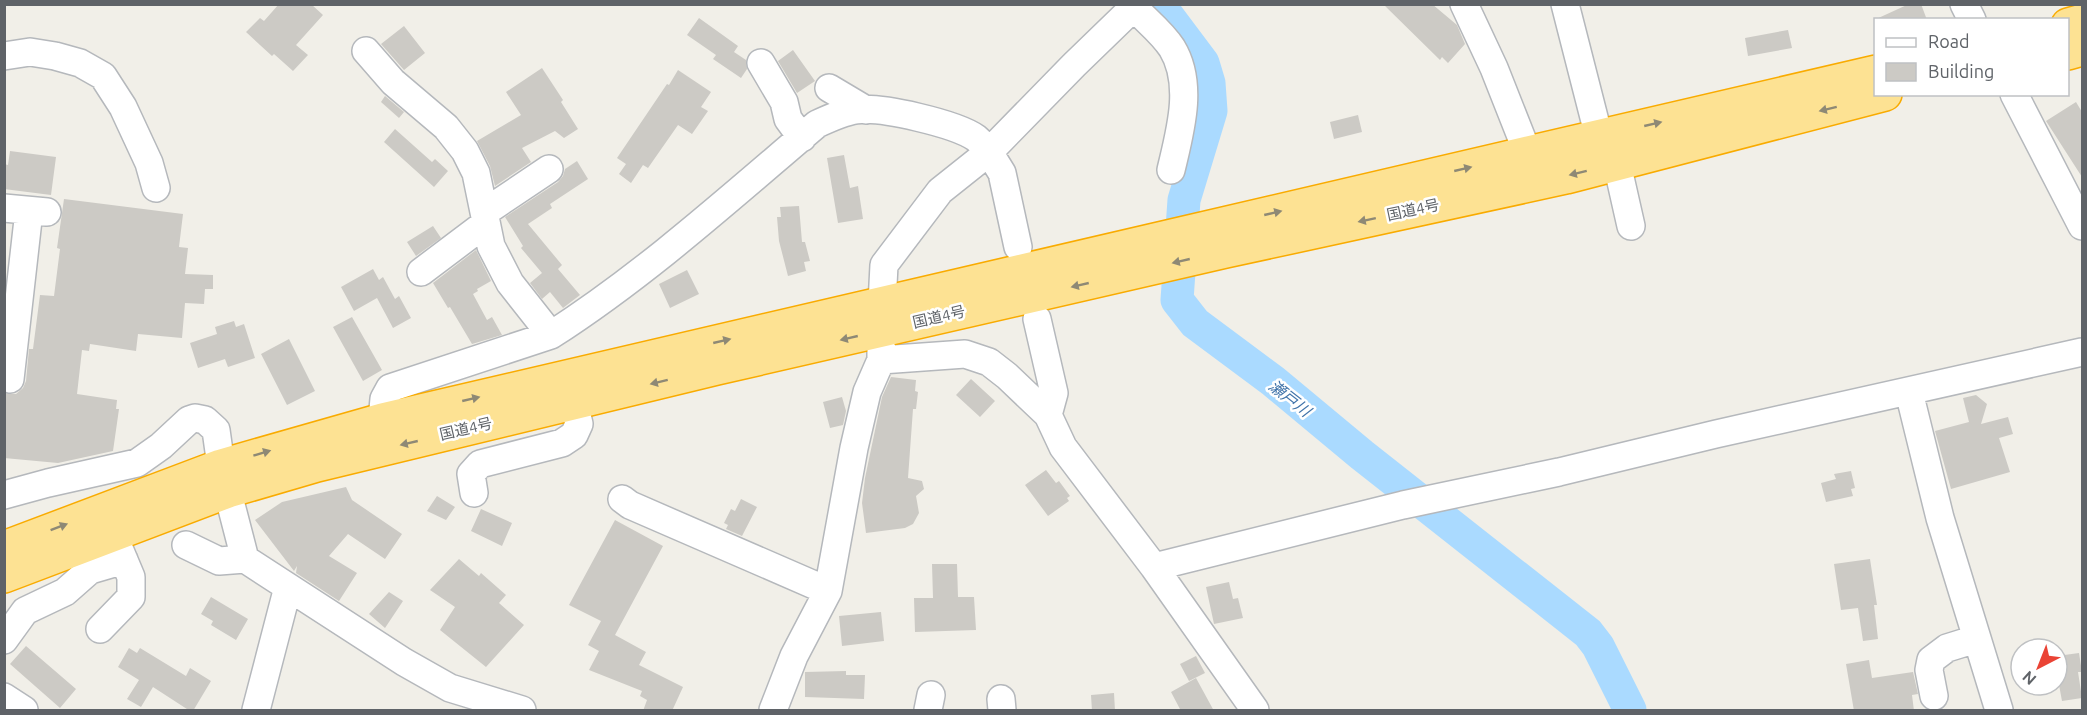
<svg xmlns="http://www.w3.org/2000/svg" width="2087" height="715" font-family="Ubuntu,'Noto Sans JP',sans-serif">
	<rect width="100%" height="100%" fill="#f1efe8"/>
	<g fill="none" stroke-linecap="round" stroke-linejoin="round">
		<path stroke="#aadaff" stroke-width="33" d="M1157,4L1167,15L1203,63L1209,83L1211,111L1184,200L1177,300L1195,323L1273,381L1362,455L1588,633L1598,646L1630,710"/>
	</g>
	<path fill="#cccac5" d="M279,4H311L323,15L296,45L308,55L293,71L274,54L272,56L246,32L260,18L264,21Z
		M1383,4H1432L1457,25L1465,44L1448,63L1442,57L1440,60Z
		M1909,4H1921L1927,20H1874Z
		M699,18L738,46L734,52L746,60L747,69L741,78L713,59L716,55L687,35Z
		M404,26L425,53L404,70L381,44Z
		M1788,30L1792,48L1748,56L1745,38Z
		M793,50L815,81L797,93L778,61Z
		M542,68L563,100L561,102L578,129L564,138L555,131L522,148L531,162L495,186L490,166L477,141L521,115L506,92Z
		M678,70L711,92L701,107L708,111L692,134L678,125L648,168L643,165L631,183L619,174L626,164L617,158L667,84L669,85Z
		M385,96L404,112L399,118L381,102Z
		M2076,102L2082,112V177L2046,121Z
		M1358,115L1362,132L1334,139L1330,122Z
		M395,129L432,162L435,159L448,171L434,187L384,142Z
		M10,151L56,157L51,195L4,189V164L8,165Z
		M844,155L850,188L858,186L863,219L838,223L827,158Z
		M577,161L588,179L550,204L552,208L528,224L562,265L558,269L580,295L563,308L550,292L542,299L530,283L542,273L521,248L523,246L505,217L558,182L563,176L565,169Z
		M64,199L183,214L179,247L188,248L185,274L213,275V289H205L204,304L185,303L182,338L138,334L136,351L90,344L89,351L82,350L77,394L117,400L116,409H119L113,451L58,463L4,458V393L16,394L23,388L26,381L29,349H33L40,295L54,296L60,249L57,248Z
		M799,206L802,242H805L810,261L804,262L806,271L788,276L779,241L777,217H781L780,207Z
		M433,226L441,238L416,256L407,242Z
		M476,250L491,281L477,289L478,291L473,294L487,320L492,317L502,335L472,344L450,307L448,308L433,283Z
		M373,269L379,280L383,277L395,299L399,296L411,318L393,328L377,298L354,311L341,287Z
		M687,270L699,294L670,308L659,284Z
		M352,317L382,370L363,381L333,327Z
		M234,321L236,327L244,324L255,358L228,367L225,359L198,368L190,343L217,334L215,327Z
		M289,339L315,391L287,405L261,354Z
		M891,377L916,380L915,391L918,392L916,409H913L908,478L922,481L924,489L916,496L919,513L913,524L905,528L866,533L862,503L865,478L882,397Z
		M971,379L995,401L980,417L956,395Z
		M1976,395L1987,404L1981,424L2008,417L2013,434L1999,438L2010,472L1951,489L1935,431L1969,422L1963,398Z
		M842,397L846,411L843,425L830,428L823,402Z
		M1046,470L1056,483L1059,481L1070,496L1067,498L1069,501L1048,516L1025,485Z
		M1851,471L1855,488L1851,489L1853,496L1826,502L1821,483L1836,479L1834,474Z
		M346,487L352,500L402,534L385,559L348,534L329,556L357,573L339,601L296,573L297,566L294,571L255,520L282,502Z
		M437,496L455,507L446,520L427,511Z
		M741,499L757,507L742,536L726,529L728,525L724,523L731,509L735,511Z
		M481,509L512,523L502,546L471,531Z
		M615,520L663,546L615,635L646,652L639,665L683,687L672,711H643L647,700L640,696L642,691L589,670L599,651L588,645L601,621L569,605Z
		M459,559L479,576L481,573L506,595L499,603L524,625L486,667L440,630L455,607L430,590Z
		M1870,559L1877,605H1874L1878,639L1863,641L1858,608L1841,610L1834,564Z
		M932,564H957L958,597H974L976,630L915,632L914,598H933Z
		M1229,582L1233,599L1238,598L1243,618L1214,624L1206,587Z
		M389,592L403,601L385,628L369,614Z
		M211,597L248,619L236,640L211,625L213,621L201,614Z
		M881,612L884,641L842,646L839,616Z
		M26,646L76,689L60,708L10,664Z
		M129,648L137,653L140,648L186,676L190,668L211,681L193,711H190L153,687L141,707L127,699L139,680L118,667Z
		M2079,653L2082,672H2078L2082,698L2062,701L2057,674V656Z
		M1196,656L1205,673L1189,681L1180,664Z
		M1869,660L1872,678L1913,672L1918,694L1912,695L1914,711H1854L1846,664Z
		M846,671V675H865L864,699L805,697V672Z
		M1196,678L1214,711H1181L1171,692Z
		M1114,693L1115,711H1092L1091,695Z"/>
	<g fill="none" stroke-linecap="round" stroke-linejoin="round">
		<defs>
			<path id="minor" d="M1131,4C1144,19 1161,31 1172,48C1194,84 1180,132 1171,170
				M1464,4L1494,68L1528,154
				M1565,4L1599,137
				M1964,4L1972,20
				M366,51L393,82L446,127L465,151L476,173L491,246L510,283L551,335L390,388L384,399L382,420
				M4,56L30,52L55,56L80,63L103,76L123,107L149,163L156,188
				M761,63L784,102L788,119L802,138
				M829,88L866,110
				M2014,94L2082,226
				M1617,164L1631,226
				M4,208L47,212
				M485,212L549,169
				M1018,247L1002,173L989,152L1074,65L1137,4
				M421,272L486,223
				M1037,319L1054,393L1048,415
				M551,335C646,274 731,197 817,124C830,118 843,112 856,110C881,106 956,124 976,138C981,142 985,148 989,152L940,191L884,265L882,304
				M881,360L965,354L989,362L1007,376L1048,415L1063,447L1154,567L1255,710
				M10,379L29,211
				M1909,392L1940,518L1999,710
				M474,493L471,474L480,464L562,443L574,435L579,424L574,403
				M4,495L48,483L137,463L161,446L189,420L195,418L205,420L216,430L221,466L245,559L404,662L450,688L522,710
				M622,499L630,505L828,591
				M186,545L219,561L245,559
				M1154,567L1403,505L1559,472L1716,434L2082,352
				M100,629L131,597V577L118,546
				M4,640L25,611L65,592L90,570L124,560
				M1934,696L1929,670L1931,660L1947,648L1976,639
				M4,697L24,710
				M1001,699L1002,710
				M256,710L288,587
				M773,710L794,656L828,591L854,448L867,392L881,360V344
				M928,710L931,695"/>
			<path id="highway" d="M2068,25L2082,21
				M2068,53L2082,49
				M4,548L221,466L382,420L1876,72
				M4,576L228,491L317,465L717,368L1226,251L1566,177L1885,94"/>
		</defs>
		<use href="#minor" stroke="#b5b8bc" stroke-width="30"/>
		<use href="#highway" stroke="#f9ab00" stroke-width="36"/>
		<use href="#minor" stroke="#fff" stroke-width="27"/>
		<use href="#highway" stroke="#fde293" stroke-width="33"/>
	</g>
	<defs><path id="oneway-solid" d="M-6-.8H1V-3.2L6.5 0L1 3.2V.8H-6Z" transform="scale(1.5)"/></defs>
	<g fill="#8e8975">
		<use href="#oneway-solid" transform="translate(1828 109) rotate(166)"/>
		<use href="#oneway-solid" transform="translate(1653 124) rotate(-13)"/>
		<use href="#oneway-solid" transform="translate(1463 169) rotate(-13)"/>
		<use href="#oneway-solid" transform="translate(1578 173) rotate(166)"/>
		<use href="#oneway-solid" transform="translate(1273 213) rotate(-13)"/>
		<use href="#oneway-solid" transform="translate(1367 220) rotate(168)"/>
		<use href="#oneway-solid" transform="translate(1181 261) rotate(167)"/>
		<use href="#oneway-solid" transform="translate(1080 285) rotate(167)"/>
		<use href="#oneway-solid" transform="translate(849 338) rotate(167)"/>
		<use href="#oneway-solid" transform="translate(722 341) rotate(-13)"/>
		<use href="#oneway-solid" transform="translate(659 382) rotate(166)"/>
		<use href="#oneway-solid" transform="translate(471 399) rotate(-13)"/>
		<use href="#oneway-solid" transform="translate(409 443) rotate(167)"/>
		<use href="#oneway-solid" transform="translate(262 453) rotate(-17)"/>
		<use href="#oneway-solid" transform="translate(59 527) rotate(-21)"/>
	</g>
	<g text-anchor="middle" stroke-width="5" stroke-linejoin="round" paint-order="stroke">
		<g font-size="15" fill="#5f6368" stroke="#fff">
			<text transform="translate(1413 210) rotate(-12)" y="5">国道4号</text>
			<text transform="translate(939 317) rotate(-13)" y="5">国道4号</text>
			<text transform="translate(466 429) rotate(-13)" y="5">国道4号</text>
		</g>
		<g font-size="16" font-style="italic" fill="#4174aa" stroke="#fff">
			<text transform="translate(1290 398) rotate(38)" y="6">瀬戸川</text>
		</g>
	</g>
	<rect width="2087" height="715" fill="none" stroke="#5f6368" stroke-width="12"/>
	<rect x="1874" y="18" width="195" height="78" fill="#ffffff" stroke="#bfc1c3" stroke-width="1.5"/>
	<rect x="1886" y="38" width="30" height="9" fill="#ffffff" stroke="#bfc1c3" stroke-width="1.5"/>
	<text x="1928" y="48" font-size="18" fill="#5f6368">Road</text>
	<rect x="1886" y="63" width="30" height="18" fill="#cccac5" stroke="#bfc1c3" stroke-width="1.5"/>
	<text x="1928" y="78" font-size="18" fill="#5f6368">Building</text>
	<g transform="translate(2039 667) rotate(222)"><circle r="28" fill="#ffffff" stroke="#bfc1c3" stroke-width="1.5"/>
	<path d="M0-4.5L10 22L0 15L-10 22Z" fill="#ea4335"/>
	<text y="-9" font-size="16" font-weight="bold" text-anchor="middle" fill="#5f6368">N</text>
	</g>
</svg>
